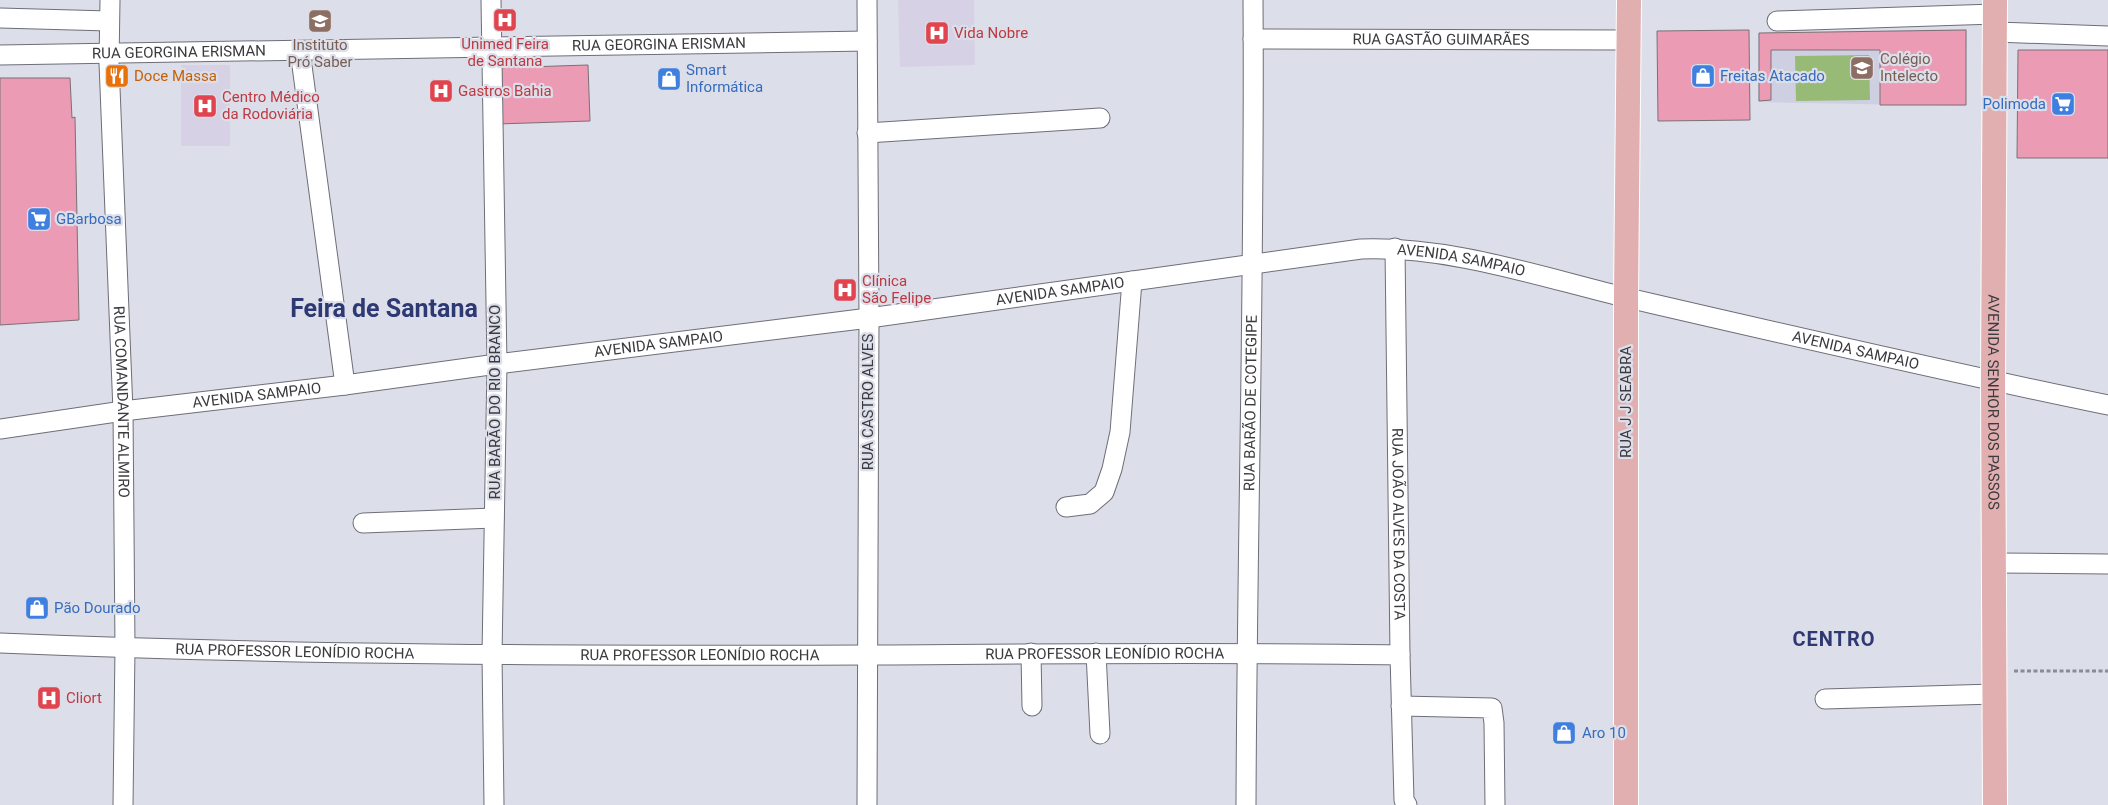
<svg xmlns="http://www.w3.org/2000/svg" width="2108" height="805" font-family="Roboto,sans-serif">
	<rect width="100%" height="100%" fill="#dcdee9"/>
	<path fill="#ced0e2" d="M1967,29L1966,106L1758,102V33Z"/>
	<path fill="#d7d1e6" d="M898,0H974L975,65L900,67Z
		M181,65H230V146H181Z"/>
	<path fill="#97ba76" d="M1869,55L1870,100L1796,101L1795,56Z"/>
	<path fill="#ec9bb4" stroke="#7c7074" d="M1749,30L1750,120L1658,121L1657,31Z
		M1966,30V105H1880V50H1771V100L1759,101V33Z
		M2018,50H2108V158H2017Z
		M588,65L590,121L497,124L495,68Z
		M0,78H70L72,118L75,117L79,320L0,325Z"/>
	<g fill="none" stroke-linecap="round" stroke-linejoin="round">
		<defs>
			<g id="minor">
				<path id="s1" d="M110,0L109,63L123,411L125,648L123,805"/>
				<path d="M491,0L497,364L492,655L494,805"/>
				<path d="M867,0L869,318L867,805"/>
				<path d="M0,18L109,21"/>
				<path d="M1777,21L1995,14"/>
				<path d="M1995,32L2108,36"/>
				<path id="s2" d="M1253,39L1629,40"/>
				<path d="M300,51L345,385"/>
				<path id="s3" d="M0,55L867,41"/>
				<path d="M867,133L1100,118"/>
				<path id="s4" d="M1395,248L1400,655L1404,800L1407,805"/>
				<path id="s5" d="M0,429L123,411L345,385L497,364L869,318L1361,249C1452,246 1540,277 1628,298C1788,335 1947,372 2108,405"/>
				<path d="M1066,507L1090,504L1104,492L1112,469L1120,432L1132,281"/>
				<path d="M363,523L494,518"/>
				<path d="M1994,563L2108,564"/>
				<path id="s6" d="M0,643C288,655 577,656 865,655C1043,654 1221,652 1400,655"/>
				<path d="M1031,653L1032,706"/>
				<path d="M1096,653L1100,734"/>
				<path d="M1825,699L1994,694"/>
				<path d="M1401,706L1492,708L1494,723L1495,805"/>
				<path id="s7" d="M1246,805C1247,537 1255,268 1253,0"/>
			</g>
			<g id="major">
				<path id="s8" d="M1995,0L1993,381L1995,805"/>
				<path d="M1626,805V297L1629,0"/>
			</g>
		</defs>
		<use href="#minor" stroke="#6d6e78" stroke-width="21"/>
		<use href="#major" stroke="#fff" stroke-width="26"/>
		<path stroke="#8a8b93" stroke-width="3" stroke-dasharray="4 2.5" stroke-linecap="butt" d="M2014,671H2108"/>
		<use href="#minor" stroke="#fff" stroke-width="19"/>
		<use href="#major" stroke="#e1afb0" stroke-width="24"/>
	</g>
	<defs>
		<symbol id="hospital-square" viewBox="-11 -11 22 22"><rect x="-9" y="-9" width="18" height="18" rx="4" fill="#e0444e" stroke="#dcdee9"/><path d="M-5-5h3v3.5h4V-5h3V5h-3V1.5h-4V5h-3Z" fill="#fff"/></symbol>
		<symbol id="university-square" viewBox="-11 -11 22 22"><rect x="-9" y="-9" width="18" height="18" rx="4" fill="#8d6e63" stroke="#dcdee9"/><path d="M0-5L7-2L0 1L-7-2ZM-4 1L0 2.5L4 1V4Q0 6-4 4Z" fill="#fff"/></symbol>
		<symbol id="school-square" viewBox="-11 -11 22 22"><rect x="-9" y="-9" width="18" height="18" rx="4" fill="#8d6e63" stroke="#dcdee9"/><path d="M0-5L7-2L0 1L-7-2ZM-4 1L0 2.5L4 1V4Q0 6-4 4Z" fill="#fff"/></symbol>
		<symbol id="restaurant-square" viewBox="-11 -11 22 22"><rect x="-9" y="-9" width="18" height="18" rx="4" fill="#e8710a" stroke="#dcdee9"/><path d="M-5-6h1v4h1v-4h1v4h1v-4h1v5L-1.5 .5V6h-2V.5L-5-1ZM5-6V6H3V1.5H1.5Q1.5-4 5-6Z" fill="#fff"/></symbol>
		<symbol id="shop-square" viewBox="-11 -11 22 22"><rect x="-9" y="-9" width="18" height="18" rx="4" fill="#3f7fe0" stroke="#dcdee9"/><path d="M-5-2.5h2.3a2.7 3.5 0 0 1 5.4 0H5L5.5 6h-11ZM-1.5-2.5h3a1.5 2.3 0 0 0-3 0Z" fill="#fff"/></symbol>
		<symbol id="supermarket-square" viewBox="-11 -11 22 22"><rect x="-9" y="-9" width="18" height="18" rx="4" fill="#3f7fe0" stroke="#dcdee9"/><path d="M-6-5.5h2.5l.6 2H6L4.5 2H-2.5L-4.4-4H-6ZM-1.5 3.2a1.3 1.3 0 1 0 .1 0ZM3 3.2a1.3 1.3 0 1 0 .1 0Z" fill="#fff"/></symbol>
	</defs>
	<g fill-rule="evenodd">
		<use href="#hospital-square" x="491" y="6" width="28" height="28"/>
		<use href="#university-square" x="306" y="7" width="28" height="28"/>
		<use href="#hospital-square" x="923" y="19" width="28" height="28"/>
		<use href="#school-square" x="1848" y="54" width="28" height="28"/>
		<use href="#restaurant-square" x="103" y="62" width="28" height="28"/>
		<use href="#shop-square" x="1689" y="62" width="28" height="28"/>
		<use href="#shop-square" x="655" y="65" width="28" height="28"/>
		<use href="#hospital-square" x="427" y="77" width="28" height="28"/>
		<use href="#supermarket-square" x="2049" y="90" width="28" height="28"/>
		<use href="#hospital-square" x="191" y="92" width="28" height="28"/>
		<use href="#supermarket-square" x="25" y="205" width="28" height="28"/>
		<use href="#hospital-square" x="831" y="276" width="28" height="28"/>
		<use href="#shop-square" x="23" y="594" width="28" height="28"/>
		<use href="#hospital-square" x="35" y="684" width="28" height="28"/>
		<use href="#shop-square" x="1550" y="719" width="28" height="28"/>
	</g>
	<g text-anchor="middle" stroke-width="4.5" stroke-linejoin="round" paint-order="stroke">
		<g font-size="15" fill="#be3a42" stroke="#dcdee9" text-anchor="start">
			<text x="954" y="38">Vida Nobre</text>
			<text x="505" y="49" text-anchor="middle">Unimed Feira<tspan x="505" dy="17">de Santana</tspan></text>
			<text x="458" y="96">Gastros Bahia</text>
			<text x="222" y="102">Centro Médico<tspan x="222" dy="17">da Rodoviária</tspan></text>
			<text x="862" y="286">Clínica<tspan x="862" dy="17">São Felipe</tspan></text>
			<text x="66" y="703">Cliort</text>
		</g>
		<g font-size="15" fill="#3a3a3f" stroke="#dcdee9">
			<text dy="5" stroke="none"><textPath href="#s2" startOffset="188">RUA GASTÃO GUIMARÃES</textPath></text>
			<text dy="5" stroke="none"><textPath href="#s3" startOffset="659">RUA GEORGINA ERISMAN</textPath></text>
			<text dy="5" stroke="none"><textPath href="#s3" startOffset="179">RUA GEORGINA ERISMAN</textPath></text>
			<text dy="5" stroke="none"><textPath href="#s5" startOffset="1474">AVENIDA SAMPAIO</textPath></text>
			<text dy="5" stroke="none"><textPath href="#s5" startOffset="1069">AVENIDA SAMPAIO</textPath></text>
			<text dy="5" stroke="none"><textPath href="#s5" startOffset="664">AVENIDA SAMPAIO</textPath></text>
			<text dy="5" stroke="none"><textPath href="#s5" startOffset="1879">AVENIDA SAMPAIO</textPath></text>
			<text dy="5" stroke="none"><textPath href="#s5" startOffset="259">AVENIDA SAMPAIO</textPath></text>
			<text dy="5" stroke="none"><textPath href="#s1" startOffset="402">RUA COMANDANTE ALMIRO</textPath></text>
			<text transform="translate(495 402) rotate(-90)" y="5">RUA BARÃO DO RIO BRANCO</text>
			<text transform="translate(868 402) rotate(-90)" y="5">RUA CASTRO ALVES</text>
			<text transform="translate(1626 402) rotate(-90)" y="5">RUA J J SEABRA</text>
			<text dy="5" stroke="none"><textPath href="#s8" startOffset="402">AVENIDA SENHOR DOS PASSOS</textPath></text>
			<text dy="5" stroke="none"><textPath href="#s7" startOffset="402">RUA BARÃO DE COTEGIPE</textPath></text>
			<text dy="5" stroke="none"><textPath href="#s4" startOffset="276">RUA JOÃO ALVES DA COSTA</textPath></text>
			<text dy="5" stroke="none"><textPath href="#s6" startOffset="295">RUA PROFESSOR LEONÍDIO ROCHA</textPath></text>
			<text dy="5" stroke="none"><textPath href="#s6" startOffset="1105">RUA PROFESSOR LEONÍDIO ROCHA</textPath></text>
			<text dy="5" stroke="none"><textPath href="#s6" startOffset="700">RUA PROFESSOR LEONÍDIO ROCHA</textPath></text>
		</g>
		<g font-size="15" fill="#785e54" stroke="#dcdee9">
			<text x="320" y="50">Instituto<tspan x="320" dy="17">Pró Saber</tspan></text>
			<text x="1880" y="64" text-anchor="start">Colégio<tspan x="1880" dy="17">Intelecto</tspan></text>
		</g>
		<g font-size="15" fill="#366cbe" stroke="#dcdee9" text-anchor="start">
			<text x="686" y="75">Smart<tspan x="686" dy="17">Informática</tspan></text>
			<text x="1720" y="81">Freitas Atacado</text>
			<text x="2046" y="109" text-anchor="end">Polimoda</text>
			<text x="56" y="224">GBarbosa</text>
			<text x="54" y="613">Pão Dourado</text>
			<text x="1582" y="738">Aro 10</text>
		</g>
		<g font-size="15" fill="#c56008" stroke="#dcdee9" text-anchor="start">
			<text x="134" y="81">Doce Massa</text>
		</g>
		<g font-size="20" font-weight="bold" letter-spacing="1" fill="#2e3973" stroke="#dcdee9">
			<text x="1834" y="646">CENTRO</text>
		</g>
		<g font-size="25" font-weight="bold" fill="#2e3973" stroke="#dcdee9">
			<text x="384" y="317">Feira de Santana</text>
		</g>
	</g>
</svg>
